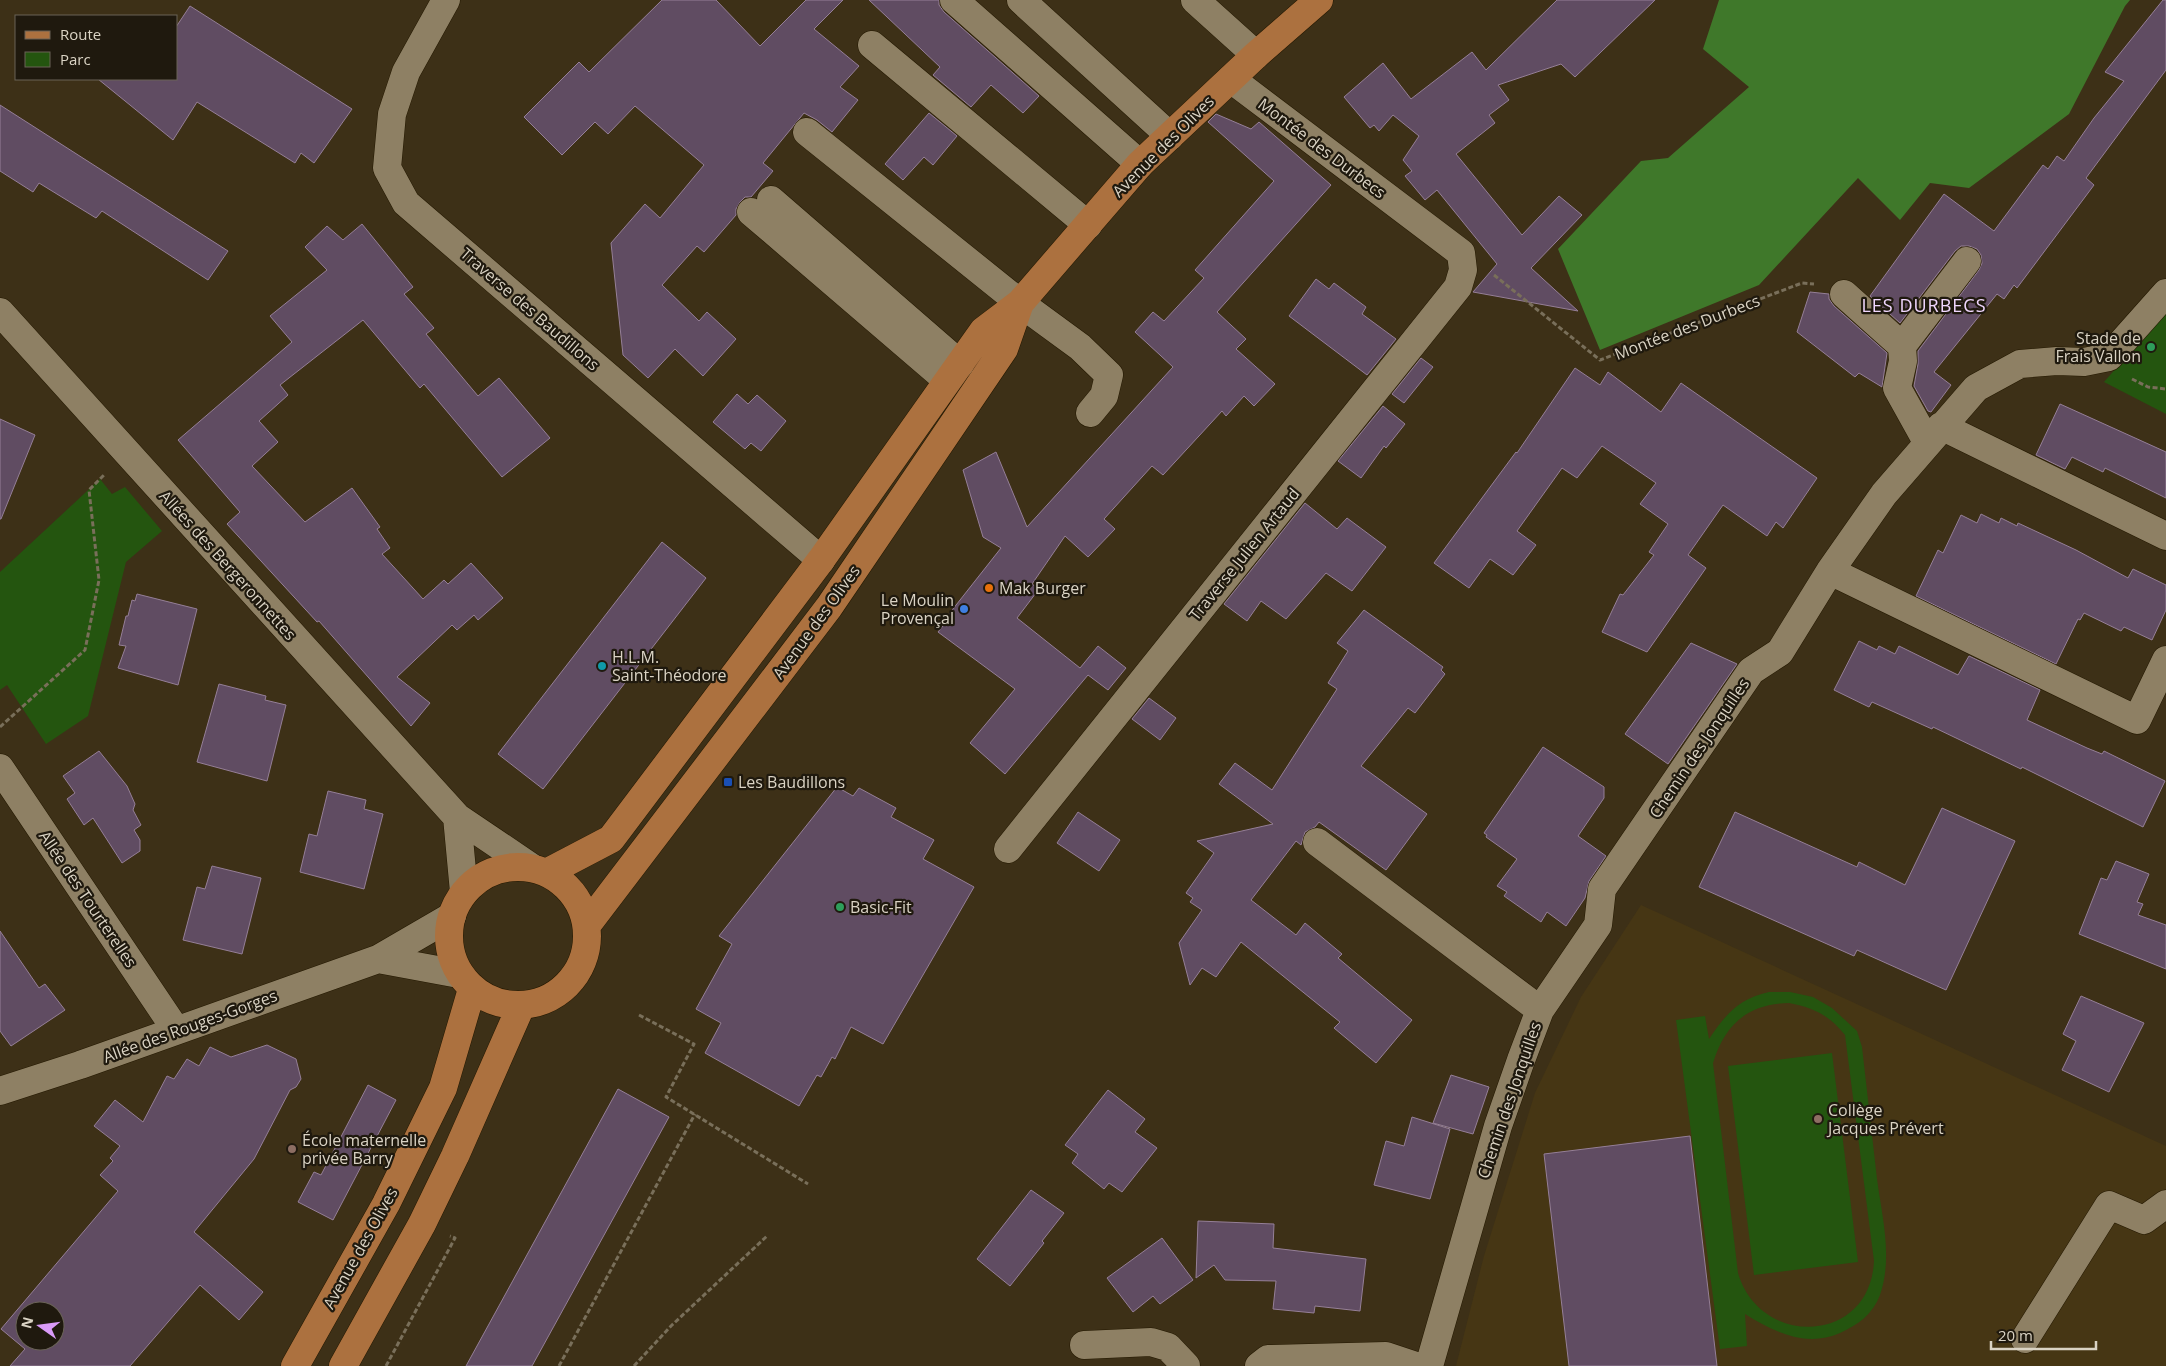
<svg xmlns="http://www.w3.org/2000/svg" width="2166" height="1366" font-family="'Open Sans',sans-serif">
	<rect width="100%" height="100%" fill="#3d3017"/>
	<path fill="#463614" d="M1641,905L2166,1146V1366H1456L1484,1256L1535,1093L1581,997Z"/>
	<path fill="#24550f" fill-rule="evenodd" d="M2166,311V414L2104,382Z
		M100,479L112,494L125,487L162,531L126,562L88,716L46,744L7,685L0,690V572Z
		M1769,992H1790L1813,997L1832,1008L1857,1031L1862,1047C1867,1091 1872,1135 1877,1179C1882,1217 1893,1257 1880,1295C1873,1314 1858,1325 1840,1333C1806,1348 1774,1332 1745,1314L1747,1346L1720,1349L1676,1020L1705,1016L1709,1039C1726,1014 1738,999 1769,992ZM1789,1003C1814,1008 1829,1015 1845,1035L1874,1261C1870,1345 1760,1348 1738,1273L1713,1063C1725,1024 1748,1004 1789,1003Z
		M1832,1053L1858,1262L1754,1275L1728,1066Z"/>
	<path fill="#3f782a" d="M1719,0H2130L2125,6L2069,114L1969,188L1930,183L1900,220L1858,178L1759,285L1600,350L1558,249L1641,161L1668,158L1749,87L1703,49Z"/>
	<path fill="#604c62" stroke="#957f97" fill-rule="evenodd" d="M662,0H716L760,46L806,0H843L814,29L859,66L840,87L858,100L832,132L817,120L804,113L763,163L773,171L751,197H745L740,202L736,209V215L704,252L697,246L662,285L699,321L707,312L736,339L703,376L675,349L648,378L623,355L611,243L645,204L660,218L704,165L635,106L608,134L595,122L562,155L524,117L579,62L589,72Z
		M869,0H939V5L944,12L1039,96L1023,113L991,85L971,107L933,75L940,67Z
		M1557,0H1655L1575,77L1561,64L1498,85L1509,100L1489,115L1495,123L1456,154L1522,235L1559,196L1582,215L1531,268L1578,311L1473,292L1497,264L1437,190L1425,200L1405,176L1412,171L1403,160L1419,136L1393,115L1379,131L1374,125L1370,128L1344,97L1383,63L1411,99L1472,52L1486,70Z
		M2163,0H2166V70L2086,178L2094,185L2017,288L2014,285L2004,299L1997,294L1934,372L1951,385L1931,412L1928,411L1914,386L1918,364V351L1979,270L1982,263L1981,255L1977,249L1969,246H1961L1955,251L1900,323L1870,296L1944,194L1994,231L2043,165L2048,169L2057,156L2064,161L2094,118L2124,81L2105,72Z
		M190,6L352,109L314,163L301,153L295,163L197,102L173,140L98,79H176V27Z
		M0,105L228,251L208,280L102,211L96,218L39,183L33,192L0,171Z
		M929,113L957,136L933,165L924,157L903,180L885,164Z
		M1216,114L1251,129L1259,122L1331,185L1217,312L1246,339L1236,349L1275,384L1254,406L1244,396L1226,416L1222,411L1163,475L1152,466L1104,519L1115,529L1088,557L1065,536L1032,584L1039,589L1017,618L1080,668L1098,646L1126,668L1108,690L1088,675L1005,774L970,743L1015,689L938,632L951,616L949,614L1001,548L983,537L963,470L996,452L1027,527L1173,367L1135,332L1153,312L1164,321L1204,278L1195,270L1274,181L1208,122Z
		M362,224L413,287L404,294L434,328L426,334L478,396L499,378L550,438L502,477L424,384L420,388L363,320L280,385L288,395L259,421L278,442L252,466L305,522L352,488L380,527L377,529L390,548L382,554L423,599L444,580L448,584L471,563L503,598L478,620L474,615L457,630L452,625L397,677L430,703L411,726L319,621L317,622L227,524L240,512L178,440L292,342L270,316L327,270L305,247L327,226L343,240Z
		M1316,279L1329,289L1334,283L1366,307L1362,314L1396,339L1367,375L1289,316Z
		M1810,292L1829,294V299L1834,306L1887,353L1882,387L1859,373L1855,377L1797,332Z
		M1421,358L1433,367L1404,403L1392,394Z
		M1575,368L1600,385L1608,372L1661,412L1681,383L1817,478L1783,528L1776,522L1767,536L1723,505L1688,555L1706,568L1647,652L1602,632L1620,594L1623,595L1654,555L1649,552L1668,524L1640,504L1656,483L1602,446L1577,478L1562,468L1517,531L1536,545L1513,575L1490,559L1469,588L1434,563L1516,452L1517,453Z
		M737,394L748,404L757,395L786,421L761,451L751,443L745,449L713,422Z
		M2060,404L2166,452V498L2105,468L2103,472L2072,457L2065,469L2036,455Z
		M1383,406L1405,424L1386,448L1384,446L1361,478L1338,461Z
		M0,419L35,435L1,519H0Z
		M1305,503L1337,529L1347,518L1386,547L1352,591L1326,573L1286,619L1261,601L1247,621L1224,604Z
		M1981,514L1999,523L2001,518L2017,526L2018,523L2076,550L2128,578L2133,569L2166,585V610L2152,640L2124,627L2121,631L2084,613L2080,620L2078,619L2056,664L1916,596L1938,550L1943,553L1961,515L1977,523Z
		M662,542L706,578L543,789L498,754Z
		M137,594L197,609L178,685L118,668L126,646L119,645L126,616H128L132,600L135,601Z
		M1364,610L1443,667L1441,670L1445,674L1415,713L1408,708L1361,766L1427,814L1386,870L1319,822L1315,827L1305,832L1301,845L1296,841L1251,900L1296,935L1305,923L1342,954L1338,958L1412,1020L1376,1063L1334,1028L1340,1022L1241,942L1216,977L1202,968L1190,985L1179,943L1202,910L1190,902L1193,898L1186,893L1214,853L1197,841L1273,824L1219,784L1235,763L1272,790L1337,689L1328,683L1348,651L1337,643Z
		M1859,641L1877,650L1879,646L1895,654L1899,646L1958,675L1969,656L2040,690L2027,720L2087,748L2102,754L2104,751L2165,781L2143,827L2022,767L2021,769L1933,727L1932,729L1872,702L1869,707L1834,690Z
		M1691,643L1737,664L1668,764L1625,734Z
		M219,684L266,696L265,700L286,705L267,781L197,762Z
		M1149,698L1176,718L1160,740L1132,719Z
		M1543,747L1604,787V798L1578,836L1606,856L1589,881L1585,898L1566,926L1547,912L1541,922L1504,896L1507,892L1497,886L1517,859L1486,837L1487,835L1484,833Z
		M99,751L127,786L135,804L133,810L141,825L134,830L140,840V851L122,863L93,818L84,825L67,799L75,793L63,776Z
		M837,787L853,796L859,788L896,808L891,817L934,840L923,859L974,887L883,1044L851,1027L835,1059L832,1057L821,1077L817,1075L799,1106L705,1053L721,1023L696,1009L732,944L719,936Z
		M328,791L366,800L364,809L383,814L364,889L300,872L309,834L317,836Z
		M1942,808L2015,841L1946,990L1857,950L1854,956L1699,887L1735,812L1857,867L1859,862L1905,885Z
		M1078,812L1120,840L1099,871L1057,843Z
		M2116,861L2149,874L2137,902L2143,904L2138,915L2166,925V969L2079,934L2101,878L2107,880Z
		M212,866L261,878L242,954L183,940L197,887L205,889Z
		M0,931L39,988L45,984L65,1010L11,1046L0,1031Z
		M2081,996L2144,1023L2109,1092L2062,1070L2076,1041L2063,1034Z
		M267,1045L296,1059L301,1079L296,1087L290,1090L254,1159L194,1232L263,1292L239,1320L200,1285L130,1366H10L25,1349L1,1329L118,1191L100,1175L113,1161L110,1158L120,1146L94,1126L115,1100L143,1122L167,1076L174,1079L187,1059L199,1066L210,1047L231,1057ZM25,1311H55V1341H25Z
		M1451,1075L1489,1087L1473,1134L1433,1123Z
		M368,1085L396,1100L333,1220L298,1202L314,1172L321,1175Z
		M618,1089L669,1117L532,1366H466Z
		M1108,1090L1145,1119L1135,1132L1157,1148L1122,1192L1109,1183L1104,1189L1072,1163L1078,1154L1065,1145Z
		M1412,1117L1450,1129L1430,1199L1374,1185L1386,1141L1404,1146Z
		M1690,1136L1717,1366H1569L1544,1154Z
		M1031,1190L1064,1213L1042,1241L1044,1243L1010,1286L977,1259Z
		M1198,1221L1274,1224L1273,1248L1366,1259L1360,1311L1315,1306L1314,1313L1273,1309L1276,1281L1225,1280L1214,1265L1196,1278Z
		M1162,1238L1193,1280L1160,1304L1153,1296L1133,1312L1107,1278Z"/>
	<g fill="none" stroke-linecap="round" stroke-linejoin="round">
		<defs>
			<path id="minor" d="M446,0L406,72L392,114L387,168L406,203L821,560
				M954,0L1140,164
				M1021,0L1170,136
				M1195,0L1256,55
				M872,45L1088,225
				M807,132L1020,303L1080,347L1109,375L1104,396L1090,413
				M771,200L960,364
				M751,212L947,380
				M1844,294L1902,346L1903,361L1897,388L1927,442
				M0,312L457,817L531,867
				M1902,346L1967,261
				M1941,426L2166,536
				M1830,571L2137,720L2166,660
				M0,768L176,1030
				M457,817L464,892
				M1317,842L1540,1010
				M1008,849L1458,287L1463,270L1461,253L1231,79
				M378,959L459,974
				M0,1091L80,1065L378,959L452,916
				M2025,1339L2109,1205L2144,1220L2166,1204
				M1084,1345L1151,1342L1168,1347L1186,1366
				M1259,1366L1268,1359L1386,1356L1416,1366
				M1429,1366L1498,1126L1521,1060L1540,1010L1598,925L1602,889L1751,671L1780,652L1830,571L1884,494L1976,388L2020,364L2057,361L2084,362L2109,357L2166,293"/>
			<path id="major" d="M449 936a69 69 0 1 1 138 0a69 69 0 1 1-138 0Z
				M548,872L611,839L821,560L983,331L1020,303L1140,164L1256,55L1319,0
				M587,925L829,607L1004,349L1020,303
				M295,1366L386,1204L443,1088L472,989
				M343,1366L422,1224L455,1156L521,1006"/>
		</defs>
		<use href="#minor" stroke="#241800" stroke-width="29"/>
		<use href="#major" stroke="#241800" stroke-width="29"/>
		<path stroke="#796f5a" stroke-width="3" stroke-dasharray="5 2.5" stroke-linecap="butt" d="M1494,275L1600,360L1802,283L1814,284
			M2132,379L2148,387L2166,389
			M0,727L85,650L99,580L89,490L105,474
			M639,1015L694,1044L666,1097L808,1184
			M386,1366L455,1238L450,1236
			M559,1366L695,1114
			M634,1366L671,1326L767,1236"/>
		<use href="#minor" stroke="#8e8064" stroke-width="28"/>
		<use href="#major" stroke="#ac713f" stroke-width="28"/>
	</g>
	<g fill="#2e9e5b" stroke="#1f190e" stroke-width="2">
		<circle cx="2151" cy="347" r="5"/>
		<circle cx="840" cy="907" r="5"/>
	</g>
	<circle fill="#e8710a" stroke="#1f190e" stroke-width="2" cx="989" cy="588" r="5"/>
	<circle fill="#3f7fe0" stroke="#1f190e" stroke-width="2" cx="964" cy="609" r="5"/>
	<circle fill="#0f9aa8" stroke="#1f190e" stroke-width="2" cx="602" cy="666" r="5"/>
	<rect fill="#1a4fb4" stroke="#1f190e" stroke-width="2" x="723" y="777" width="10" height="10" rx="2.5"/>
	<g fill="#8d6e63" stroke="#1f190e" stroke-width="2">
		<circle cx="1818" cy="1119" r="5"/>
		<circle cx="292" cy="1149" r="5"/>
	</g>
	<g text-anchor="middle" stroke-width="4.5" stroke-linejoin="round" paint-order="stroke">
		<g font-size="16" fill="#dad3c4" stroke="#1f190e">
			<text transform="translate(1163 146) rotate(-45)" y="6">Avenue des Olives</text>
			<text transform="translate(1322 148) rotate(37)" y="6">Montée des Durbecs</text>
			<text transform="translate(530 309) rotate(41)" y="6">Traverse des Baudillons</text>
			<text transform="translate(1687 327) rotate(-21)" y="6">Montée des Durbecs</text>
			<text transform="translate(1244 554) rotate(-51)" y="6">Traverse Julien Artaud</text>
			<text transform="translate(228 565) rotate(48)" y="6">Allées des Bergeronnettes</text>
			<text transform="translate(816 622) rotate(-54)" y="6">Avenue des Olives</text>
			<text transform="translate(1699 748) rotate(-56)" y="6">Chemin des Jonquilles</text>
			<text transform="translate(88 899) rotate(56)" y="6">Allée des Tourterelles</text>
			<text transform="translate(190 1026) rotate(-20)" y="6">Allée des Rouges-Gorges</text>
			<text transform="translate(1509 1100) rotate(-71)" y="6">Chemin des Jonquilles</text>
			<text transform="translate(360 1248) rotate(-61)" y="6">Avenue des Olives</text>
		</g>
		<g font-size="16" fill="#dad3c4" stroke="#1f190e" text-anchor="start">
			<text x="2141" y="344" text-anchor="end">Stade de<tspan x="2141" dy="18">Frais Vallon</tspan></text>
			<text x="999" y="594">Mak Burger</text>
			<text x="954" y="606" text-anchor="end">Le Moulin<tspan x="954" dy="18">Provençal</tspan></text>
			<text x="612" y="663">H.L.M.<tspan x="612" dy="18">Saint-Théodore</tspan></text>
			<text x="738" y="788">Les Baudillons</text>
			<text x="850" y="913">Basic-Fit</text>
			<text x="1828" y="1116">Collège<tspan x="1828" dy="18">Jacques Prévert</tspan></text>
			<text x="302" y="1146">École maternelle<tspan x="302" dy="18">privée Barry</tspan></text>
		</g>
		<g font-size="18" letter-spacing="1" fill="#f1d7fe" stroke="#1f190e">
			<text x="1924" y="312">LES DURBECS</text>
		</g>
	</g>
	<rect x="15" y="15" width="162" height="65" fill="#1f190e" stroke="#6a6357"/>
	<rect x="25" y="31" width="25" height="8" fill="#ac713f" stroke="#6a6357"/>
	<text x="60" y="40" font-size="15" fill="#dad3c4">Route</text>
	<rect x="25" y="52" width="25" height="15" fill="#24550f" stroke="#6a6357"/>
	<text x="60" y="65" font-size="15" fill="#dad3c4">Parc</text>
	<g transform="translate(40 1326) rotate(284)"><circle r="24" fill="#1f190e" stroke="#6a6357"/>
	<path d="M0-4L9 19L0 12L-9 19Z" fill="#d99af7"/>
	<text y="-8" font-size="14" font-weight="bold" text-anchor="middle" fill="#dad3c4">N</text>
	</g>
	<path d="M1991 1341v8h105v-8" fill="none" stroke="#dad3c4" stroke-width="2.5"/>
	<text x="1998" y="1341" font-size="15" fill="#dad3c4" stroke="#1f190e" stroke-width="4" paint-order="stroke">20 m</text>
</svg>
